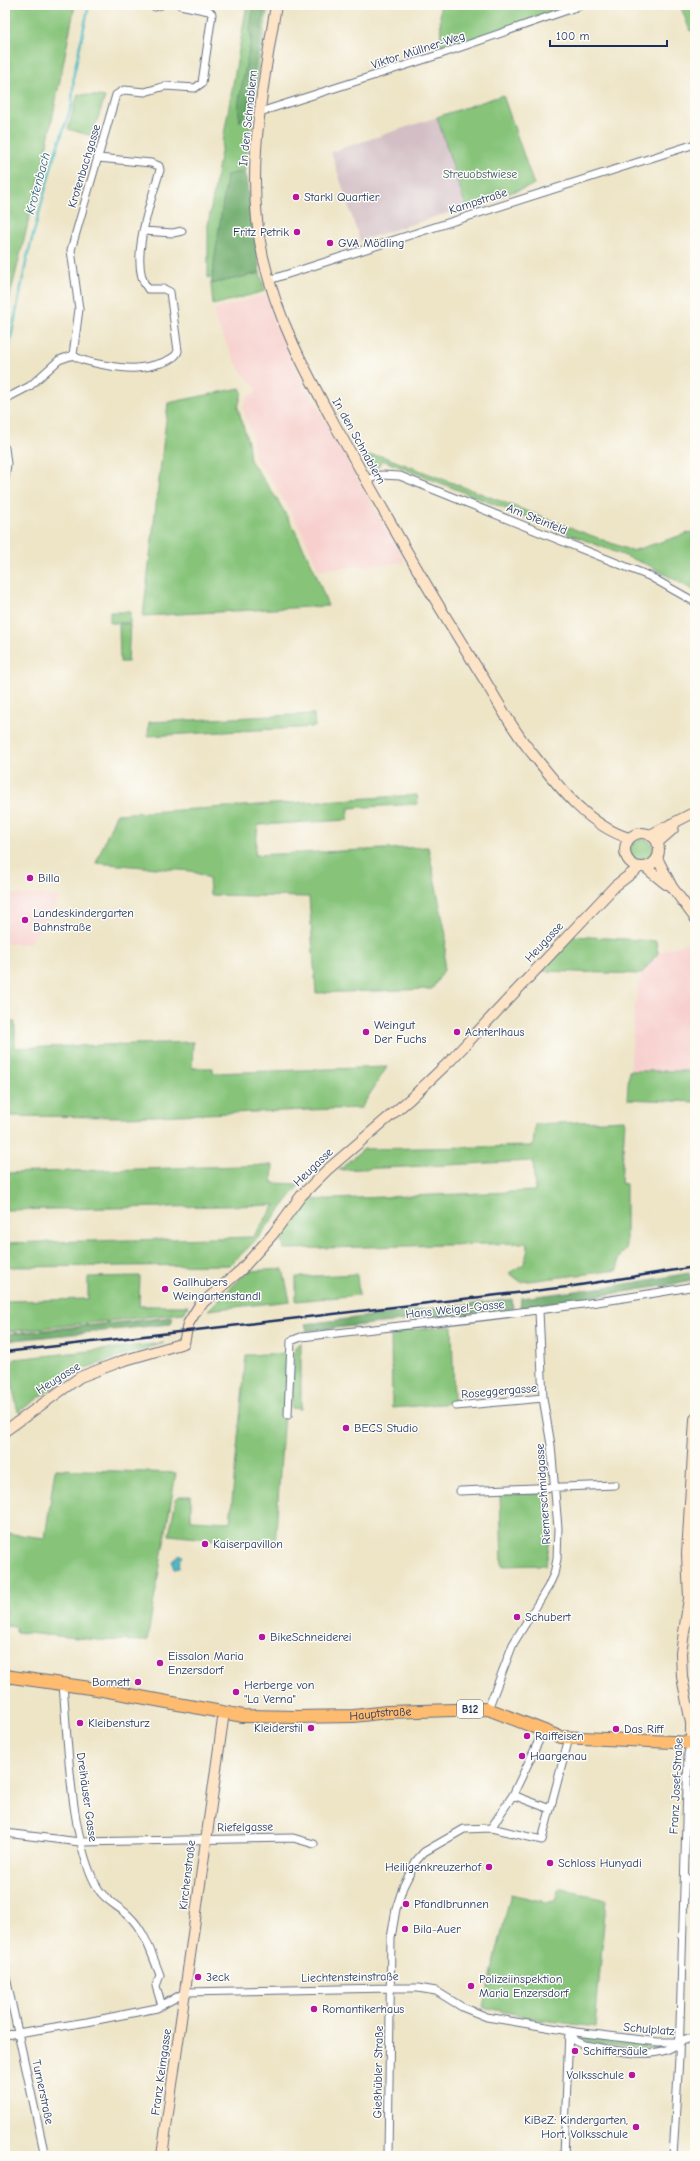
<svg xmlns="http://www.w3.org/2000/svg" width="700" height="2161" font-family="'Comic Neue',sans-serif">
	<rect width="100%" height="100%" fill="#fdfcf7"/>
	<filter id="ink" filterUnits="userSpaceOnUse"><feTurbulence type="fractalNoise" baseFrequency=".025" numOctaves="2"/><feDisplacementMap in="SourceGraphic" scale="8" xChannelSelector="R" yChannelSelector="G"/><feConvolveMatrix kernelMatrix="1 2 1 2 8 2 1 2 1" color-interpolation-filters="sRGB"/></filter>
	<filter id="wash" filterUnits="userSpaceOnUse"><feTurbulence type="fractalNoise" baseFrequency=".012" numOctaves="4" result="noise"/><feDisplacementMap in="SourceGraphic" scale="16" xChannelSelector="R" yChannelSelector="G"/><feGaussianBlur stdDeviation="0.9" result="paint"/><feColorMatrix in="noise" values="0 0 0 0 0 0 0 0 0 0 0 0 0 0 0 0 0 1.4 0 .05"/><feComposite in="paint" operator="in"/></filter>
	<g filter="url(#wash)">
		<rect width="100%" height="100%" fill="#eee5c7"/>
		<path fill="#f7d0ce" d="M266,295L276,325L298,372L405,562L319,570L302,532L271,479L254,457L253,439L243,407L248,396L258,391L240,370L218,327L213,310Z
			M5,894L61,896L30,944H5Z
			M695,940V1071H630L635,1004L641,974L658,953Z"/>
		<path fill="#d2bec4" d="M437,117L466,207L360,241L331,152Z"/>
		<path fill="#87c47a" stroke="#517a6c" d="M5,5H75L45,155L5,316Z
			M247,5H268C254,92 244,179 232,266L208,278V225Z
			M440,5H571L441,51Z
			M680,5H695V29L690,31Z
			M78,94L105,97L92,136L68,129Z
			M503,95L534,185L466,207L437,117Z
			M260,273L265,291L213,305L211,284Z
			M240,388L242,392L238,408L248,442L250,460L277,499L295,531L314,569L328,606L143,616L168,403Z
			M361,456H382L632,551L695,531V591L648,565L382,460L378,467H371Z
			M110,612H130V623H110Z
			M119,624H130L128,662H120Z
			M314,714L315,727L148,736L149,722Z
			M417,795L418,804L349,808L348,820L258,825L255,855L428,847L446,935L444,970L432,989L316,993L309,897L210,895L209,878L191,871L96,863L116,814Z
			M630 851a12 12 0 1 1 24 0a12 12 0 1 1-24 0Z
			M574,936L656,941L658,953L641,974L542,971Z
			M9,1022H15V1048L193,1042L192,1068H213V1073L387,1067L361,1108L126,1117L5,1116V1032Z
			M629,1071H695V1102L627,1099Z
			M625,1120L621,1183L626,1184V1249L618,1259V1270L521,1282L509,1273L524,1264L528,1249L526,1243L284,1249L281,1237L308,1200L535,1191L533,1161L339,1170L364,1149L533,1146L535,1124Z
			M273,1165L272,1183L300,1184L258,1238L230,1265L5,1267V1243L253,1237L275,1205L5,1210V1173Z
			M283,1269L290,1301L208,1310L248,1271Z
			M357,1274L359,1295L296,1301V1277Z
			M140,1276L139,1306H188L184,1313L5,1332V1301L88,1299V1277Z
			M452,1326L454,1403L392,1408L391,1332Z
			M164,1343L79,1370L18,1412L8,1367L15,1359Z
			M301,1343V1409L291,1408L295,1347Z
			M288,1353L275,1546L169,1535L176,1499L179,1496H191V1520L230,1522L246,1355Z
			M55,1469L176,1473L147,1641L98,1640L16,1632V1627L5,1626V1533L45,1538Z
			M544,1493L550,1540L546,1565L502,1566L500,1494Z
			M559,1888L606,1900L595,2027L542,2020L483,2007L511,1894L545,1902L555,1901Z
			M580,2037L661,2046V2047C656,2052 594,2043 583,2041Z"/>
		<path fill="#6daa6a" stroke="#446c64" d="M254,5H265L248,109L240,122L238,106L251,38L250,28Z
			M245,171L260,273L211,284L227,175Z
			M689,1273L691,1280L669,1285L520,1308L521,1298L614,1286Z
			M512,1299L513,1309L307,1331L305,1324Z
			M173,1317L171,1324L5,1341V1334Z"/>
		<path fill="#4cbac5" stroke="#347492" d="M181,1554L183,1557L180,1560L179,1568L174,1569L172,1561Z"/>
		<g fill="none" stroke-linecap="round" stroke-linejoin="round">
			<path stroke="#4cbac5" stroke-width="2.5" d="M5,367L27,258L54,157L72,105L74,73L89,5"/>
		</g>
	</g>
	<g filter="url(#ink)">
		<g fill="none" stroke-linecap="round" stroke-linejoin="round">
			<defs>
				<path id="street" d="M151,5L155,7L161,5
					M260,112L435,56L582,5
					M143,231L173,233L182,231
					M269,280L695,144
					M73,355L79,309L71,250L116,95L124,90L145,92L165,86L195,88L202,83L212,14L209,11L180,5
					M73,355C82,363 124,369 137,368C148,367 175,362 178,351L170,292L164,289H148C127,264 152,198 160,170L159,166L151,163L98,158
					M5,399L30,386L59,360L73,355
					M5,448L7,464L5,478
					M366,480L381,475L400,476L649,576L695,602
					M456,1406L543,1398
					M288,1415L291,1341L301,1337C432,1322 565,1310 695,1286
					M460,1491L615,1485
					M63,1685C68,1740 70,1845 99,1890C106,1901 120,1907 129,1916C145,1931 152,1955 160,1975L156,1986L162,2006
					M488,1709L513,1644L548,1587L554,1574L557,1559L558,1528L551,1445L543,1398L539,1311
					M513,1795L550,1809
					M491,1828L542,1840L569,1738
					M5,1833L80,1842L293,1838L314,1844
					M685,1879H695
					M5,1973L45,2156
					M570,2033L575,2041L584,2045C611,2049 658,2063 679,2042
					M5,2035L87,2022L157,2008L186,1992L390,1988H418L436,1991L462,2007L487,2017L576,2032L658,2042H679L695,2037
					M388,2156L391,1938L396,1909L403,1887L416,1861L424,1852L464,1829L491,1828L513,1795L543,1732
					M564,2156L569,2031
					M673,2156L679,2058L688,1754L691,1742"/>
				<path id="secondary" d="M276,5C263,88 244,173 263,257C277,319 306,372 336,427C359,468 382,508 405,548C430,592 457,636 484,679C498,702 511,727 528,748C555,782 586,825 629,838
					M625 850a17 17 0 1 1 34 0a17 17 0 1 1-34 0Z
					M650,835L695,812
					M657,843L673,829L674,825
					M657,858L672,887L695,918
					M645,867L666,884
					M5,1431L80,1377L122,1361L184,1343L188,1324L199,1306L241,1270L273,1234L301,1196L327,1170L410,1099L451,1060L615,886L640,867
					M691,1742V1723L682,1677L681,1653L689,1598L687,1554L695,1419
					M162,2156L224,1712"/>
				<g id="primary">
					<path id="s1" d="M5,1676L97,1689L243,1716L295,1717L354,1716L387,1712L488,1709L560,1737L695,1743"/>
				</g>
			</defs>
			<use href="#street" stroke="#656f83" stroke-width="9"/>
			<use href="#secondary" stroke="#656f83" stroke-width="12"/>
			<use href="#primary" stroke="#656f83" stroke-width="14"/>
			<use href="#street" stroke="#fff" stroke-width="7"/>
			<use href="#secondary" stroke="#fee4c6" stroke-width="10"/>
			<use href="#primary" stroke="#fdbc70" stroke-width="12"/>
			<path stroke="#1b2f5e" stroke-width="2.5" d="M5,1352L567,1287L695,1267"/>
		</g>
	</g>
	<g fill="#b5179e" stroke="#fdfcf7" stroke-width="1.5">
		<circle cx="296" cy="197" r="4"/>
		<circle cx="297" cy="232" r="4"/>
		<circle cx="330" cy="243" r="4"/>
		<circle cx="30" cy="878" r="4"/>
		<circle cx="25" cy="920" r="4"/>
		<circle cx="366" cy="1032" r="4"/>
		<circle cx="457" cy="1032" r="4"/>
		<circle cx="165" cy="1289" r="4"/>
		<circle cx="346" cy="1428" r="4"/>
		<circle cx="205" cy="1544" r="4"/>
		<circle cx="517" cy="1617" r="4"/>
		<circle cx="262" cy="1637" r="4"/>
		<circle cx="160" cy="1663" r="4"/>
		<circle cx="138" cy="1682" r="4"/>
		<circle cx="236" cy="1692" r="4"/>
		<circle cx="80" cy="1723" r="4"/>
		<circle cx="311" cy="1728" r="4"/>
		<circle cx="616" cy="1729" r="4"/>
		<circle cx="527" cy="1736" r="4"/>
		<circle cx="522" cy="1756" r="4"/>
		<circle cx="550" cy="1863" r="4"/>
		<circle cx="489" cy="1867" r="4"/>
		<circle cx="406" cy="1904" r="4"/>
		<circle cx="405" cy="1929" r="4"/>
		<circle cx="198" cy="1977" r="4"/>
		<circle cx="471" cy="1986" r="4"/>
		<circle cx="314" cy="2009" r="4"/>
		<circle cx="575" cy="2051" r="4"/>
		<circle cx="632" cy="2075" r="4"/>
		<circle cx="636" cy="2127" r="4"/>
	</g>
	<g text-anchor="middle" stroke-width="3" stroke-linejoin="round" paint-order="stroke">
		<rect fill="#fdfcf7" stroke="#5f6c8c" stroke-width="1" x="457" y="1700" width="26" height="18" rx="3"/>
		<g font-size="11" font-weight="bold" fill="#1b2f5e">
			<text x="470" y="1713">B12</text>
		</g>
		<g font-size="12" fill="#1b2f5e" stroke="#fdfcf7">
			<text transform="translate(418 50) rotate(-18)" y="4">Viktor Müllner-Weg</text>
			<text transform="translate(248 118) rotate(-84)" y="4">In den Schnablern</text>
			<text transform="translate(84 166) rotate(-73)" y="4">Krotenbachgasse</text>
			<text transform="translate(478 201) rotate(-18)" y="4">Kampstraße</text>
			<text transform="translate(359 441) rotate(61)" y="4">In den Schnablern</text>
			<text transform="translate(537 519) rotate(22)" y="4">Am Steinfeld</text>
			<text transform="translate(544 942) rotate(-47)" y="4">Heugasse</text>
			<text transform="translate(313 1167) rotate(-44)" y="4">Heugasse</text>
			<text transform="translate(455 1309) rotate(-6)" y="4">Hans Weigel-Gasse</text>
			<text transform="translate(58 1378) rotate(-32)" y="4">Heugasse</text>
			<text transform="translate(499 1391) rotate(-5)" y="4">Roseggergasse</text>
			<text transform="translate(543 1494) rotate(-94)" y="4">Riemerschmidgasse</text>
			<text dy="4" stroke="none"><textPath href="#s1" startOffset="379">Hauptstraße</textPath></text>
			<text transform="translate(676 1786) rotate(-87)" y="4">Franz Josef-Straße</text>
			<text transform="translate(87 1797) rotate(82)" y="4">Dreihäuser Gasse</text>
			<text transform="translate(245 1827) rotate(-1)" y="4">Riefelgasse</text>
			<text transform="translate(187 1875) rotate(-83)" y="4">Kirchenstraße</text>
			<text transform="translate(350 1977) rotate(-1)" y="4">Liechtensteinstraße</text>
			<text transform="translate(649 2029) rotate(5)" y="4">Schulplatz</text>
			<text transform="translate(161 2072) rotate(-82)" y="4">Franz Keimgasse</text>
			<text transform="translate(378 2072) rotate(-89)" y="4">Gießhübler Straße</text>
			<text transform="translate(43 2092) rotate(78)" y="4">Turnerstraße</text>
		</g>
		<g font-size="12" fill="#3b5c66" stroke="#fdfcf7">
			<text x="480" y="178">Streuobstwiese</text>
		</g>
		<g font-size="12" fill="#1b2f5e" stroke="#fdfcf7" text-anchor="start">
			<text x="304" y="201">Starkl Quartier</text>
			<text x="289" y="236" text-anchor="end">Fritz Petrik</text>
			<text x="338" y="247">GVA Mödling</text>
			<text x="38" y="882">Billa</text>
			<text x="33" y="917">Landeskindergarten<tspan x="33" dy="14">Bahnstraße</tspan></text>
			<text x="374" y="1029">Weingut<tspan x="374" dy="14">Der Fuchs</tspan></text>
			<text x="465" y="1036">Achterlhaus</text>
			<text x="173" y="1286">Gallhubers<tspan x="173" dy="14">Weingartenstandl</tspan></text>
			<text x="354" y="1432">BECS Studio</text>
			<text x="213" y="1548">Kaiserpavillon</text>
			<text x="525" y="1621">Schubert</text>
			<text x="270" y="1641">BikeSchneiderei</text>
			<text x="168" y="1660">Eissalon Maria<tspan x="168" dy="14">Enzersdorf</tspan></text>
			<text x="130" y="1686" text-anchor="end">Bornett</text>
			<text x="244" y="1689">Herberge von<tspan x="244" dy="14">"La Verna"</tspan></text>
			<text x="88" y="1727">Kleibensturz</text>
			<text x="303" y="1732" text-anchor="end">Kleiderstil</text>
			<text x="624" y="1733">Das Riff</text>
			<text x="535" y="1740">Raiffeisen</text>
			<text x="530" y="1760">Haargenau</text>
			<text x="558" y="1867">Schloss Hunyadi</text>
			<text x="481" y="1871" text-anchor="end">Heiligenkreuzerhof</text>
			<text x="414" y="1908">Pfandlbrunnen</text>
			<text x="413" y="1933">Bila-Auer</text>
			<text x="206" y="1981">3eck</text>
			<text x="479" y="1983">Polizeiinspektion<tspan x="479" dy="14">Maria Enzersdorf</tspan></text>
			<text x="322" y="2013">Romantikerhaus</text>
			<text x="583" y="2055">Schiffersäule</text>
			<text x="624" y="2079" text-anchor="end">Volksschule</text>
			<text x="628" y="2124" text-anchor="end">KiBeZ: Kindergarten,<tspan x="628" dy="14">Hort, Volksschule</tspan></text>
		</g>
		<g font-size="13" font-style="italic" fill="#2c6082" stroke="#fdfcf7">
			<text transform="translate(37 183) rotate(-75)" y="5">Krotenbach</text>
		</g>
	</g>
	<rect width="700" height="2161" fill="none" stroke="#fdfcf7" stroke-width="20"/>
	<path d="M550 40v6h117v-6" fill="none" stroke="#1b2f5e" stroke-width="2"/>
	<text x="556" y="40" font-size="12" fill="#1b2f5e" stroke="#fdfcf7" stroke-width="3" paint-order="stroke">100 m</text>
</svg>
